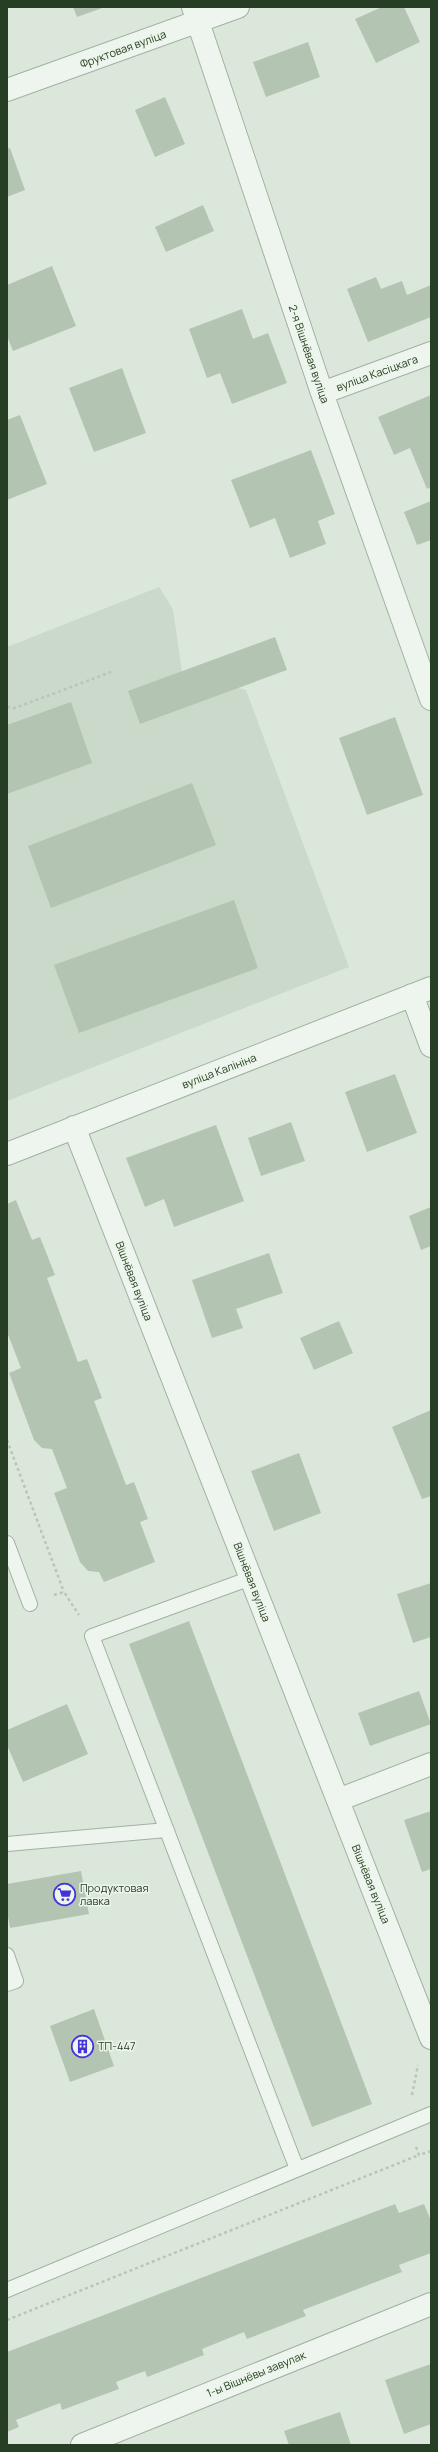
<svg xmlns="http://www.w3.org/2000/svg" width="438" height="2452" font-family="Manrope,sans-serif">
	<rect width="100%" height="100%" fill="#dce7db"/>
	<path fill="#cad9c9" d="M159,587L173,609L182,673L246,690L349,967L7,1101V647Z"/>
	<path fill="#b4c4b2" d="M73,7H105L77,17Z
		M382,7H404L420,42L376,63L355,19Z
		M308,42L320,77L266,97L253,62Z
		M165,97L185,144L155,157L135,110Z
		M10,148L25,190L7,197V149Z
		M203,205L214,231L166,252L155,227Z
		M52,266L76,326L13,351L7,336V285Z
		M376,277L381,289L402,281L407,295L431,285V317L368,342L347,289Z
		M242,309L253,339L268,333L287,383L232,404L220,373L207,378L189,329Z
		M122,368L146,433L94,452L69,388Z
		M431,395V487L427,489L410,448L394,455L378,417Z
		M20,415L47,484L7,500V420Z
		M311,450L335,514L318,521L326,544L290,558L275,518L250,528L231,480Z
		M431,501V540L417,545L404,512Z
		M275,637L287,670L140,724L128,691Z
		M71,702L92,763L7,794V725Z
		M395,717L423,795L367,815L339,738Z
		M192,783L216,845L51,908L28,846Z
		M234,900L258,968L79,1033L54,965Z
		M395,1074L417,1133L367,1152L345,1092Z
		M291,1122L305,1161L261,1176L248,1138Z
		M216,1125L244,1201L174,1227L164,1199L145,1207L126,1158Z
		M16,1200L32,1240L40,1237L55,1275L47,1278L78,1362L87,1359L102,1398L94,1401L126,1485L134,1482L148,1519L140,1522L155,1562L104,1582L99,1572L88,1571L80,1562L54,1493L67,1488L52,1449L42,1448L34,1440L9,1373L21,1368L7,1332V1204Z
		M431,1207V1246L421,1250L409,1216Z
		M269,1253L283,1293L236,1309L243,1328L212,1338L192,1280Z
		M339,1321L353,1353L314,1370L300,1338Z
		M431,1410V1496L422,1499L392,1427Z
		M299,1453L321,1513L274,1531L251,1471Z
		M431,1583V1637L413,1643L397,1594Z
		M189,1621L372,2104L312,2127L129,1644Z
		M419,1691L431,1724L370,1746L358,1713Z
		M67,1704L88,1754L23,1782L7,1745V1730Z
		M431,1811V1869L422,1872L404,1820Z
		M81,1871L89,1914L10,1928L7,1911V1884Z
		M94,2009L114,2066L70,2082L50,2026Z
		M395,2204L399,2213L424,2204L431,2221V2253L399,2265L402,2272L303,2310L306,2316L247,2339L244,2332L202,2349L204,2355L147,2377L145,2371L116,2382L119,2389L62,2410L60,2403L16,2420L19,2427L7,2432V2352Z
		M431,2364V2424L404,2434L385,2380Z
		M340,2412L351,2445H289L284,2431Z"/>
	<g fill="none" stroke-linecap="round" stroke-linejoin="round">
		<defs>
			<path id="lane" d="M7,1543L30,1604
				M251,1578L92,1636L297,2169
				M7,1844L167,1830
				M7,1955L16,1981L7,1984
				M7,2290L431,2114"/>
			<path id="street" d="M193,7L322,393L431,699
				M7,90L238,7
				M322,393L431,353
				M412,995L431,1046
				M74,1127L431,2038
				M7,1154L431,988
				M338,1800L431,1764
				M82,2445L431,2304"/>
		</defs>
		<use href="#lane" stroke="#a2b1a0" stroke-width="16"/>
		<use href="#street" stroke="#a2b1a0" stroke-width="24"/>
		<path stroke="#bac5b9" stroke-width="2.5" stroke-dasharray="3 3" stroke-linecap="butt" d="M7,707L15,708L111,672
			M7,1440L64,1592
			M54,1595L64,1592L79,1615
			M412,2095L418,2065
			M416,2147L419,2155L431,2151
			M7,2320L419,2155"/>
		<use href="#lane" stroke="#eef5ee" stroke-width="14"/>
		<use href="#street" stroke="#eef5ee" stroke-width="22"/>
	</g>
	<defs>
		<symbol id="supermarket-ring" viewBox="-11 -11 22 22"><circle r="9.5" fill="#ecf5ea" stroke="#4632da" stroke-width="1.5"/><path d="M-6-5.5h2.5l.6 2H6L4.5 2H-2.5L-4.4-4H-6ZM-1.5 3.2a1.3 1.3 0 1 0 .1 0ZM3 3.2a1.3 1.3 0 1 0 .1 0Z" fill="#4632da"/></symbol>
		<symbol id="building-ring" viewBox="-11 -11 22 22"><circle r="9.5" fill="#ecf5ea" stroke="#4632da" stroke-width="1.5"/><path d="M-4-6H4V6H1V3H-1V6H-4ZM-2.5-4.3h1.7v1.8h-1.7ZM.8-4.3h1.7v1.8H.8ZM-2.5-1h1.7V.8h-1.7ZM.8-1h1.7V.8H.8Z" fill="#4632da"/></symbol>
	</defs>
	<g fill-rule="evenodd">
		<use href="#supermarket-ring" x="52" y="1882" width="25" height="25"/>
		<use href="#building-ring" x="70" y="2034" width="25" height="25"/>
	</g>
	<g text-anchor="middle" stroke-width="3" stroke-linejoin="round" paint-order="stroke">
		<g font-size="11" fill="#263e24" stroke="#ecf5ea">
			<text transform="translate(123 49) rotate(-20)" y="4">Фруктовая вуліца</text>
			<text transform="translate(309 354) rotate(71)" y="4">2-я Вішнёвая вуліца</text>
			<text transform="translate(377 373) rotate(-20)" y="4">вуліца Касіцкага</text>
			<text transform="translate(219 1071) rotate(-21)" y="4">вуліца Калініна</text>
			<text transform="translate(134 1281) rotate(69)" y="4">Вішнёвая вуліца</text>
			<text transform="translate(252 1582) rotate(69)" y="4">Вішнёвая вуліца</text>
			<text transform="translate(371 1884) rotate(68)" y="4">Вішнёвая вуліца</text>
			<text transform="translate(256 2374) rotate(-22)" y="4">1-ы Вішнёвы завулак</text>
		</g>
		<g font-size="11" fill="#263e24" stroke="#ecf5ea" text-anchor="start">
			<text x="80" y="1892">Продуктовая<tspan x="80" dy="13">лавка</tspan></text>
			<text x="98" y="2050">ТП-447</text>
		</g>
	</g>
	<rect width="438" height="2452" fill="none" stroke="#263e24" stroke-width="16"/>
</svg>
